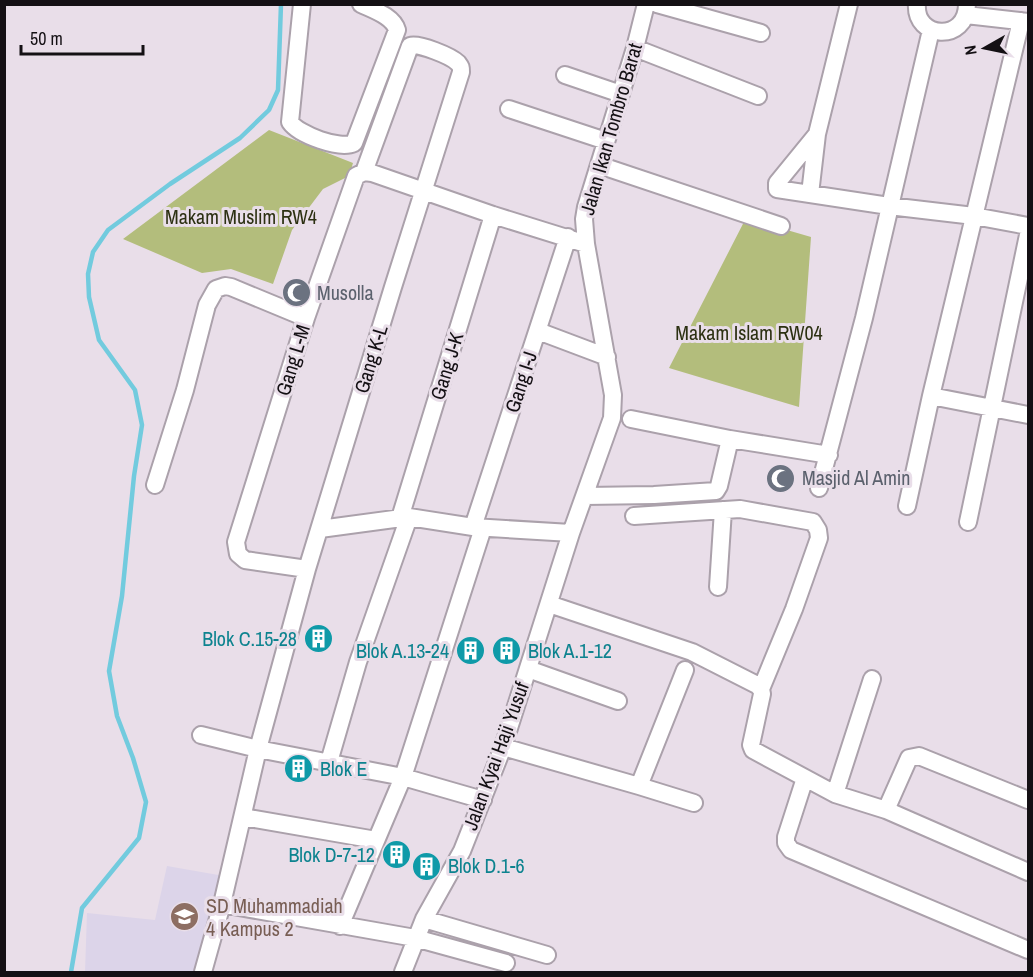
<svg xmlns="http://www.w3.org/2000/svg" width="1033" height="977" font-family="'Archivo Narrow',sans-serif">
	<rect width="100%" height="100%" fill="#e9dee9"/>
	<path fill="#dcd4e9" d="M167,866L224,876L202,972H85L87,913L155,920Z"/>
	<path fill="#b3bd7c" d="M269,130L353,163L349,176L323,189L292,230L273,284L231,269L202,273L123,239Z
		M746,218L811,237L799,407L669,368Z"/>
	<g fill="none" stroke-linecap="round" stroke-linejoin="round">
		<path stroke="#72cbde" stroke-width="4.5" d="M71,972L82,908L139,838L146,802L133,758L117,716L109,671L122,596L134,476L142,425L135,390L99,340L89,297L88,274L93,252L108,230L170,184L240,138L269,110L278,90L281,4"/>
		<defs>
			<path id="minor" d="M302,4L290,122C299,135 340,150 354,143L397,30C393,16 373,10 361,4
				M657,4L761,33
				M849,4L817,134L777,183V189L889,206L974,216L1028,226
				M917,4C914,39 967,43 967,4
				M966,15L1028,22
				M635,48L758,96
				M565,75L621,94
				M509,109L606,141
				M599,165L781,226
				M810,194L817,134
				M538,331L607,357
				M931,396L1028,415
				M631,419L730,439L829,455
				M155,485L185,390L207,305L216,289L225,286L231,287L306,318
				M819,488L864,318L931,30
				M585,496L654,495L716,491L719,486L730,439
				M907,506L931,396L1021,21
				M634,516L740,509L813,522L818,530L819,538L794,609L761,689L762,694L751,745L753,750L835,794L886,810L1028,872
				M400,518L493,215
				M968,522L1028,235
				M473,527L568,237
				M320,529L409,517L473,527L571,533
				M307,569L245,560L238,554L236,542L306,318L356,176L364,172L372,173L493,215L586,244
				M718,587L723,510
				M549,604L692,652L757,685L761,689
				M528,669L618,701
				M201,735L258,749L403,777L483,800
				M503,747L639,786L694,803
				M329,762L358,662L409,517
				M805,778L786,837V843L791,850L1028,950
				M639,786L685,670
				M835,794L872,679
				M886,810L909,758L919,756L1028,800
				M243,817L376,840
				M222,904L415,938L506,963
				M424,919L547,955
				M340,926L403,777L483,528
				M203,972L222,904L258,749L307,569L393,287L461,72C461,67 461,67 458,63C451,56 419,43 410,46L364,172
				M403,972L424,919L462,851L503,747L571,533L612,418L613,395L586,244L584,219L586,207L635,48L646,4"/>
		</defs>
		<use href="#minor" stroke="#aba1ab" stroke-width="20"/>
		<use href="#minor" stroke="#fff" stroke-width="16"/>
	</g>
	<defs>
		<symbol id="mosque-disc" viewBox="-11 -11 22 22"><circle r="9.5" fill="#6b7280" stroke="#e9dee9"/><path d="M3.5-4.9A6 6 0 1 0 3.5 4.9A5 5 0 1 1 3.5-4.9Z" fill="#fff"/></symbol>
		<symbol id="building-disc" viewBox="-11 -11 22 22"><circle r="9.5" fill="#0f9aa8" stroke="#e9dee9"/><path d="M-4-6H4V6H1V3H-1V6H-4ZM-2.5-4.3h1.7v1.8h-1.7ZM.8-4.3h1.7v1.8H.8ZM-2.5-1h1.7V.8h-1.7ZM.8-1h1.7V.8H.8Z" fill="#fff"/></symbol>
		<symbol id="school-disc" viewBox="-11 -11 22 22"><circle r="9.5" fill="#8d6e63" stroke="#e9dee9"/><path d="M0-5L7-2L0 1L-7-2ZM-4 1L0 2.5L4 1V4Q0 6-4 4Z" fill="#fff"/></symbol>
	</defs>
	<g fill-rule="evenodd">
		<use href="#mosque-disc" x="280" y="276" width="33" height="33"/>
		<use href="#mosque-disc" x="764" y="462" width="33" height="33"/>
		<use href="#building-disc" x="302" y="622" width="33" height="33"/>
		<use href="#building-disc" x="454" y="634" width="33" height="33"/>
		<use href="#building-disc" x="490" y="634" width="33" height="33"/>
		<use href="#building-disc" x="282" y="752" width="33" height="33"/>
		<use href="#building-disc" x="380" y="838" width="33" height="33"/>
		<use href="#building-disc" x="410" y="850" width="33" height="33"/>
		<use href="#school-disc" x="168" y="900" width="33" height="33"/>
	</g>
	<g text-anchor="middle" stroke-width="6" stroke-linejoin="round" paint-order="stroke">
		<g font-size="20" fill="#141014" stroke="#e9dee9">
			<text transform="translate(611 129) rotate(-74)" y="7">Jalan Ikan Tombro Barat</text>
			<text transform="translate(371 359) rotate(-73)" y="7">Gang K-L</text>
			<text transform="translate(293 360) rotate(-73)" y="7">Gang L-M</text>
			<text transform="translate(447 366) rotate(-73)" y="7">Gang J-K</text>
			<text transform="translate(521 382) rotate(-72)" y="7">Gang I-J</text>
			<text transform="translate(496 756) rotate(-70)" y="7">Jalan Kyai Haji Yusuf</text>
		</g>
		<g font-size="20" fill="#2c3012" stroke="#e9dee9">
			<text x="241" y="224">Makam Muslim RW4</text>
			<text x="749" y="340">Makam Islam RW04</text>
		</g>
		<g font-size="20" fill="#5b616d" stroke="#e9dee9" text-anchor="start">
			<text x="317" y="300">Musolla</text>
			<text x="802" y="485">Masjid Al Amin</text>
		</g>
		<g font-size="20" fill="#0d838f" stroke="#e9dee9" text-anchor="end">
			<text x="297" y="646">Blok C.15-28</text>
			<text x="449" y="658">Blok A.13-24</text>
			<text x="528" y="658" text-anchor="start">Blok A.1-12</text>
			<text x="320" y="776" text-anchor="start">Blok E</text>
			<text x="375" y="862">Blok D-7-12</text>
			<text x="448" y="873" text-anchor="start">Blok D.1-6</text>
		</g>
		<g font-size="20" fill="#785e54" stroke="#e9dee9" text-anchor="start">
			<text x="206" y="913">SD Muhammadiah<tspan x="206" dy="23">4 Kampus 2</tspan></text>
		</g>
	</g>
	<rect width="1033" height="977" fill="none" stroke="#141014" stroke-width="12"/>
	<g transform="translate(985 48) rotate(261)" stroke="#e9dee9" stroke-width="4.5" paint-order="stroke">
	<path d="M0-4.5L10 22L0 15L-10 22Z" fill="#141014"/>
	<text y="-9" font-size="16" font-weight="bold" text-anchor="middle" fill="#141014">N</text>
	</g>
	<path d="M21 45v9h122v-9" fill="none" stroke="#141014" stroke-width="3"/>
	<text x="30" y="45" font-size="18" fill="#141014" stroke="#e9dee9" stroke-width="4.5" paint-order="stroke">50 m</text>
</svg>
